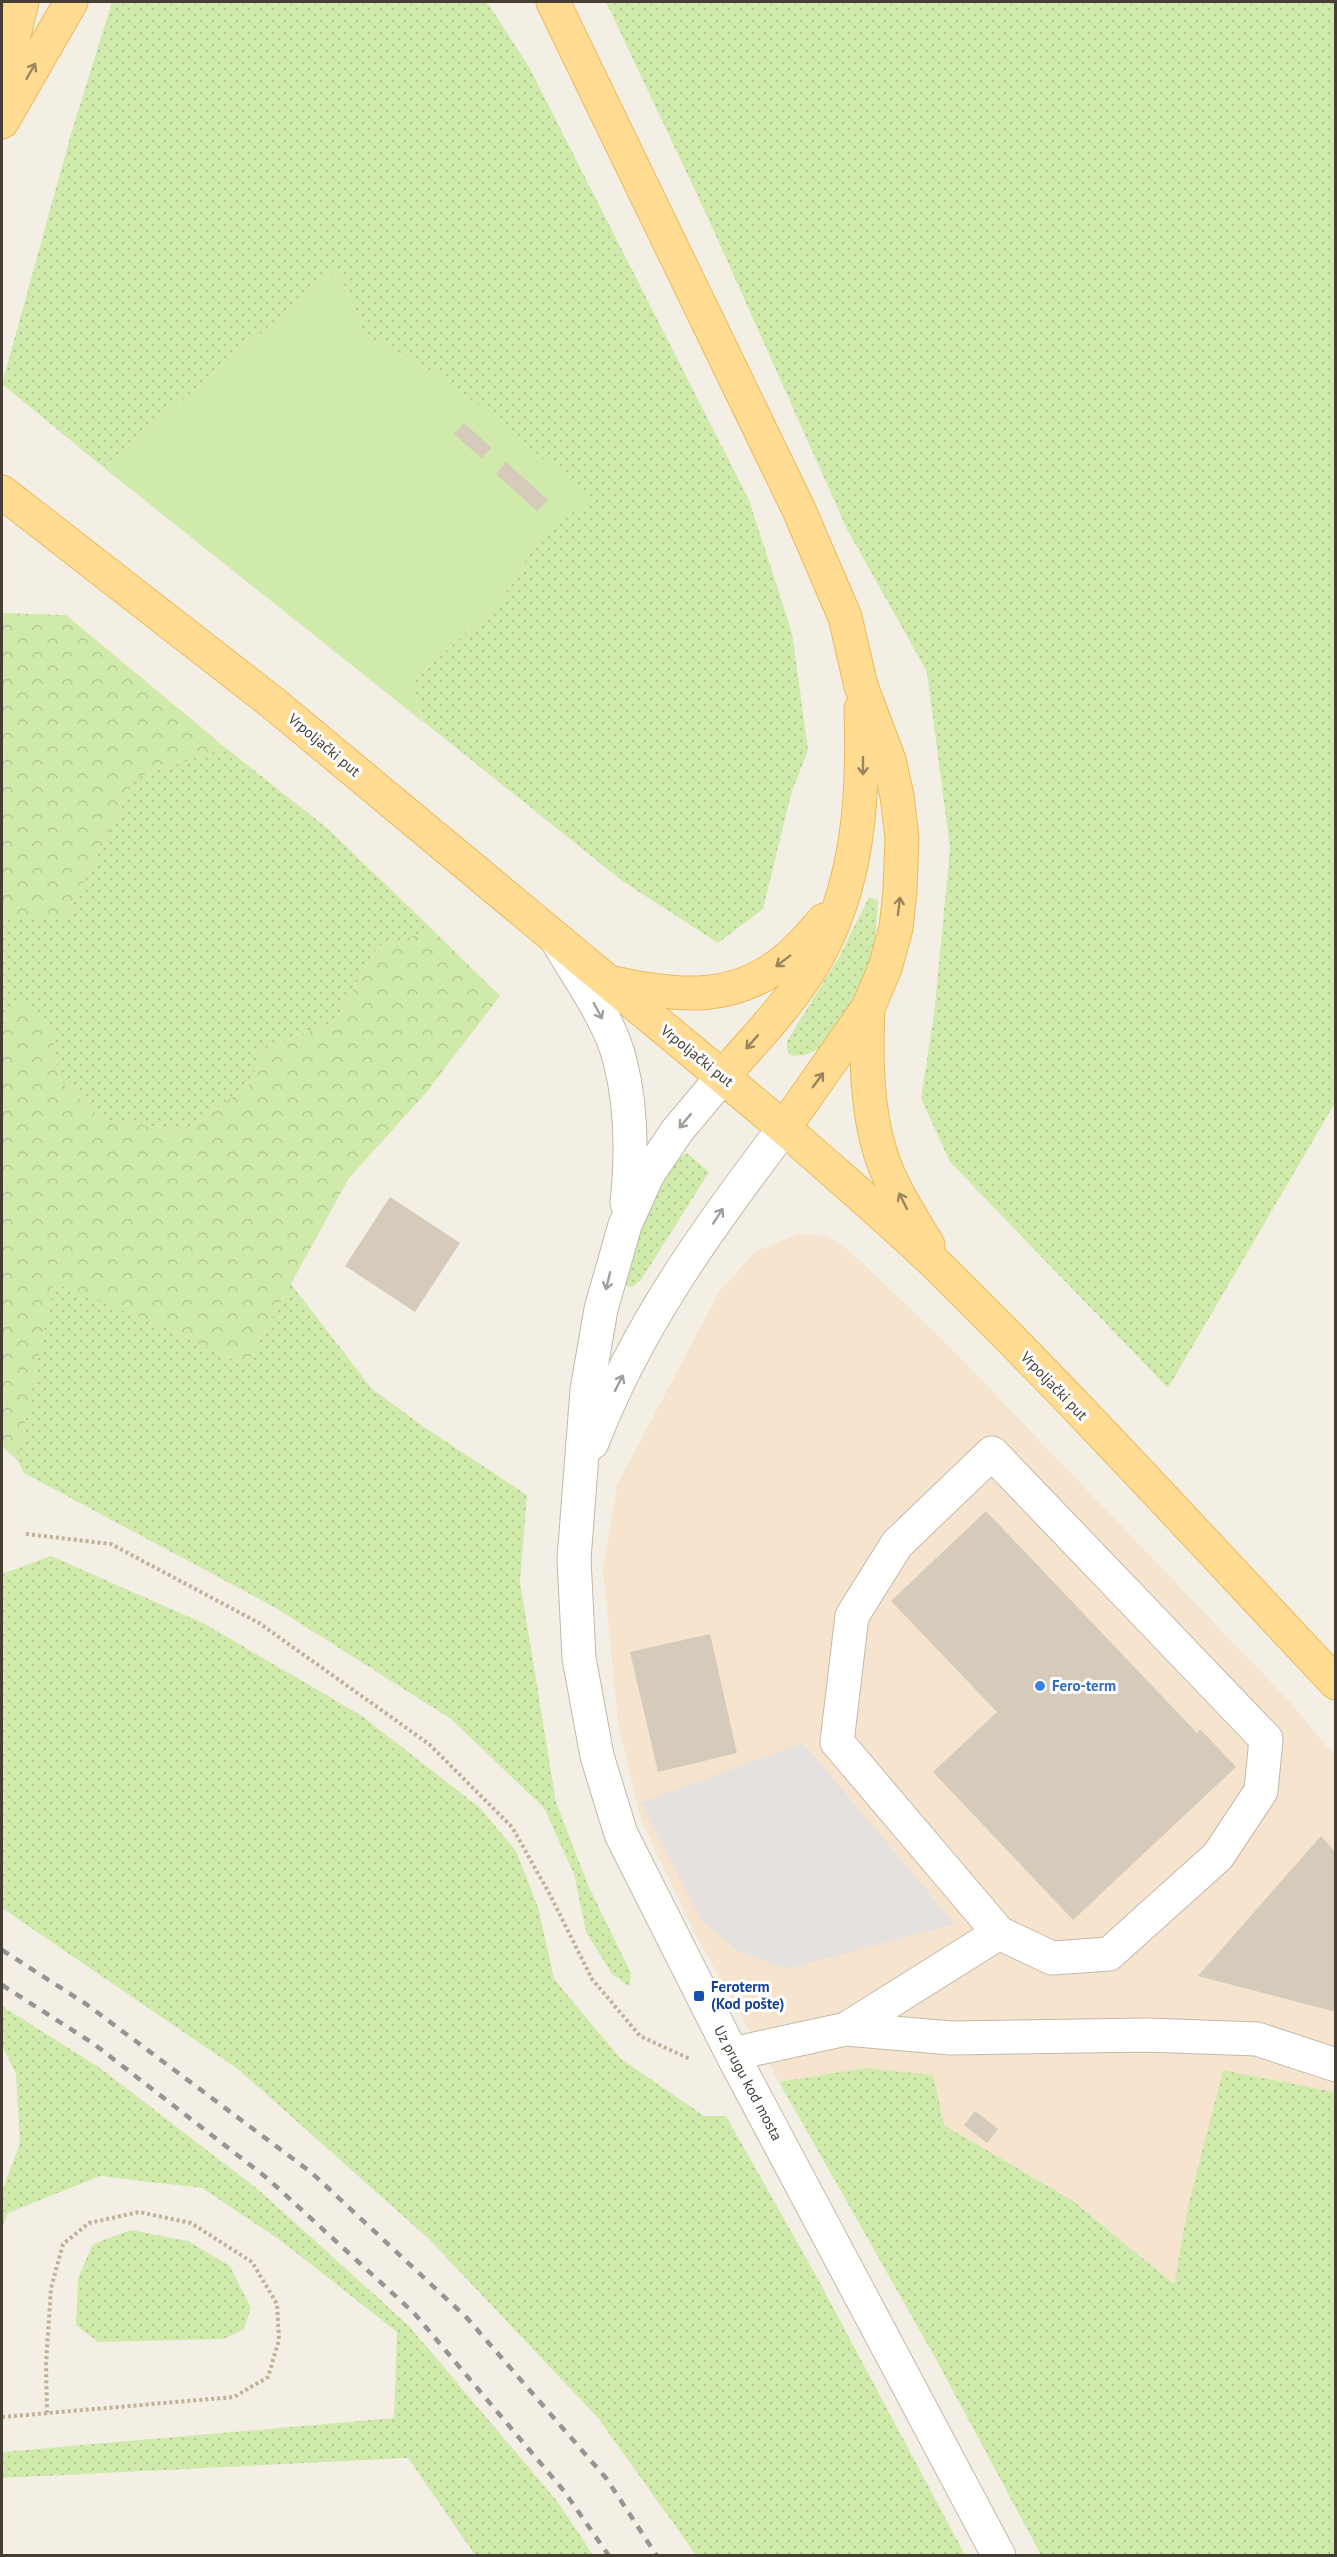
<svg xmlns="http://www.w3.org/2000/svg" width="1337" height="2557" font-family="'PT Sans',sans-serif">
	<defs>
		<pattern id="grass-dots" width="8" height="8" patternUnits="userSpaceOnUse" patternTransform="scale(1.5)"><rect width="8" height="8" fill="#d0eaab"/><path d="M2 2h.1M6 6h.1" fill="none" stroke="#b4ca94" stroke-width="1.8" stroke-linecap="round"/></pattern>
		<pattern id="forest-crowns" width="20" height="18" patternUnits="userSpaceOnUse" patternTransform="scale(1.5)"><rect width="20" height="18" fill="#d0eaab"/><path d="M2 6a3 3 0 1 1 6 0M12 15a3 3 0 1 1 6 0" fill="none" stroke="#b4ca94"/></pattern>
	</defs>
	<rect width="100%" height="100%" fill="#f3efe5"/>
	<path fill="#f7e4cf" d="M798,1234L828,1236L852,1253L949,1346L1287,1699L1335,1756V2092L1223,2071L1188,2206L1174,2284L1073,2201L944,2125L865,2068L779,2082L695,1934L641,1820L618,1723L603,1568L617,1485L719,1292L755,1252Z"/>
	<path fill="url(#grass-dots)" d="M112,2H487L529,67L749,500L792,633L808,750L791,794L763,909L718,943L621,880L424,722L411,684L502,598L545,529L446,379L365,335L340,275L335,271L103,467L2,384L71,134Z
		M606,2H1335V1103L1168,1388L950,1162L921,1098L934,1015L950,848L927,672L847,529L708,218Z
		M226,748L327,828L433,930L378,946L334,1022L260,1050L252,1083L185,1131L102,1119L60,1080L50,1027L17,1002L2,1027V918H66L135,778Z
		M869,897L878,900C877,913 877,927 875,941C871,975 843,1040 810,1053C805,1055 797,1055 792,1056L787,1050V1041L839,957Z
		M687,1153L709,1172L641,1280L632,1287L622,1285L644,1209L667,1167Z
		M54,1282L171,1330L246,1366L291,1284L372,1389L424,1427L527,1495L520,1582L556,1802L588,1885L631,1973L630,1987L612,1974L586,1932L574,1874L544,1808L451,1719L276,1608L24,1473L17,1460Z
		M51,1556L205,1624L362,1716L480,1808L516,1851L538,1907L554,1979L620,2058L704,2116H726L819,2281L965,2555H696L598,2418L430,2240L239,2070L2,1908V1574Z
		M2,2006L100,2068L260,2191L409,2326L557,2501L593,2555H475L408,2458L2,2478V2452L394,2418L397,2332L280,2240L202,2188L100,2176L8,2213L2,2227V2191L20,2143L16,2074L2,2046Z
		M865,2068L933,2075L944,2125L1073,2201L1174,2284L1188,2206L1223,2070L1335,2092V2555H1041L937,2361L779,2082Z
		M131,2230L188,2241L230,2266L251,2308L244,2329L224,2339L98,2342L76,2325L78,2278L93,2244Z"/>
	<path fill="url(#forest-crowns)" d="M2,613L66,615L226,748L135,778L66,918H2Z
		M433,930L500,996L425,1094L349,1178L246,1366L171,1330L54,1283L17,1460L2,1446V1027L17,1001L50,1027L60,1080L102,1119L185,1131L252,1083L260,1050L334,1022L378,946Z"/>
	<path fill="#d0eaab" d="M335,271L340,275L365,335L446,379L593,500L545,529L502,598L411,684L423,722L103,467Z"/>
	<path fill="#e4e1de" d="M803,1743L955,1924L787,1969L739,1952L702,1921L640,1803Z"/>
	<path fill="#d6caba" d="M464,423L492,448L481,458L454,434Z
		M506,462L548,500L537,511L496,474Z
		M390,1197L460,1243L415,1312L345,1266Z
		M986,1511L1197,1733L1200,1729L1236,1767L1073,1920L933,1772L997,1712L891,1601Z
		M710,1634L737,1753L658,1772L630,1652Z
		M1321,1836L1336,1853V2012L1198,1976Z
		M975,2111L998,2129L987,2143L964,2125Z"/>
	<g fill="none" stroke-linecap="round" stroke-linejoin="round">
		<defs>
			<path id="minor" d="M558,942C579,978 610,1020 620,1061C632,1107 632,1155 627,1203
				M723,1076L677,1131L648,1174L625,1225L601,1309L587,1390L574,1559L579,1658L597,1756L621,1834L732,2054L999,2556
				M592,1443C636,1327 710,1225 784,1128
				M992,1453L1266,1739L1261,1791L1218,1856L1109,1954L1052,1958L999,1933L837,1742L852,1616L897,1544Z
				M846,2029L951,2038L1147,2035L1257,2039L1336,2065
				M732,2054L846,2029L999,1933"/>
			<path id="major" d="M553,2L799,510L845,617L861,686L889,760L897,796L902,838L900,891L896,928L885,968L868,1008L784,1128
				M2,84L22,2
				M2,122L71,2
				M2,492L273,703L784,1128C837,1175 892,1221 943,1271C1078,1404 1206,1545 1336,1683
				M614,983C678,997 736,1003 789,957C802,946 813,932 824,920
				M868,1008C866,1056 866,1108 881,1155C891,1186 911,1217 928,1245
				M723,1076C753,1041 788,1006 812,966C859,888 864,797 861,709"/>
		</defs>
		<use href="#minor" stroke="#c2b9aa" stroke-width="35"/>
		<use href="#major" stroke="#eaba5d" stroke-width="35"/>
		<path stroke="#c2b198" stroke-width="4" stroke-dasharray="3 3" stroke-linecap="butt" d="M1331,2L1336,3
			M26,1534L111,1544L259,1623L429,1744L512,1827L549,1893L592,1979L640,2036L690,2059
			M2,2417L234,2397L268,2377L279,2340L277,2304L252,2262L191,2223L139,2212L89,2223L63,2244L51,2288L46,2363L47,2414"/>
		<use href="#minor" stroke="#fff" stroke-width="33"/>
		<use href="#major" stroke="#ffdc92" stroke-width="33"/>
		<path stroke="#959595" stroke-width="4.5" stroke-dasharray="8 8" stroke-linecap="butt" d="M2,1950L86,2004L312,2173L467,2318L606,2478L657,2556
			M2,1985L94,2044L267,2178L414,2313L564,2491L609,2556"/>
	</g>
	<defs><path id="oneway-shaft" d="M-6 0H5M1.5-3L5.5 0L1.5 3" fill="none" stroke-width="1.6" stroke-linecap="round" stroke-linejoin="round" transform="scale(1.5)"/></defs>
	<g stroke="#99855e">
		<use href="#oneway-shaft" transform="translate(31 71) rotate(-60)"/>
		<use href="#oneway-shaft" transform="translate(863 766) rotate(90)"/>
		<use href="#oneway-shaft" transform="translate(899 906) rotate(-83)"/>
		<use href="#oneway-shaft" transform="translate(783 961) rotate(143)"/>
		<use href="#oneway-shaft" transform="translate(752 1042) rotate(131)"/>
		<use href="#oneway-shaft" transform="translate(818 1080) rotate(-54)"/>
		<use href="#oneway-shaft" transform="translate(903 1201) rotate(-116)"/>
	</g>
	<g stroke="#a29e9a">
		<use href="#oneway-shaft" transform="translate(598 1011) rotate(62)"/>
		<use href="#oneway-shaft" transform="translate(685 1121) rotate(130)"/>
		<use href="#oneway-shaft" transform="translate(718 1216) rotate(-57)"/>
		<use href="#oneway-shaft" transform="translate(608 1281) rotate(104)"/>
		<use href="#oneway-shaft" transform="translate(619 1383) rotate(-63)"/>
	</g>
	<circle fill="#3f7fe0" stroke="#fff" stroke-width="2" cx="1040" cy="1686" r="6"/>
	<rect fill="#1a4fb4" stroke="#fff" stroke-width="2" x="693" y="1990" width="12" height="12" rx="3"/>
	<g text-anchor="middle" stroke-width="6" stroke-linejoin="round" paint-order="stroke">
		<g font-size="15" fill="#463e34" stroke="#fff">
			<text transform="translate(324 745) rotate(40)" y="5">Vrpoljački put</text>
			<text transform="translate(697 1056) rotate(39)" y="5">Vrpoljački put</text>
			<text transform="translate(1054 1386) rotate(46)" y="5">Vrpoljački put</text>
			<text transform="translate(748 2083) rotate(62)" y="5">Uz prugu kod mosta</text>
		</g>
		<g font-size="15" font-weight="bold" fill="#366cbe" stroke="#fff" text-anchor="start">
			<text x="1052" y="1691">Fero-term</text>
		</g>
		<g font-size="15" font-weight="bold" fill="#164399" stroke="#fff" text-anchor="start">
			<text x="711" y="1992">Feroterm<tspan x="711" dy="17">(Kod pošte)</tspan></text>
		</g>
	</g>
	<rect width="1337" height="2557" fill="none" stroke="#463e34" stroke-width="6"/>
</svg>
